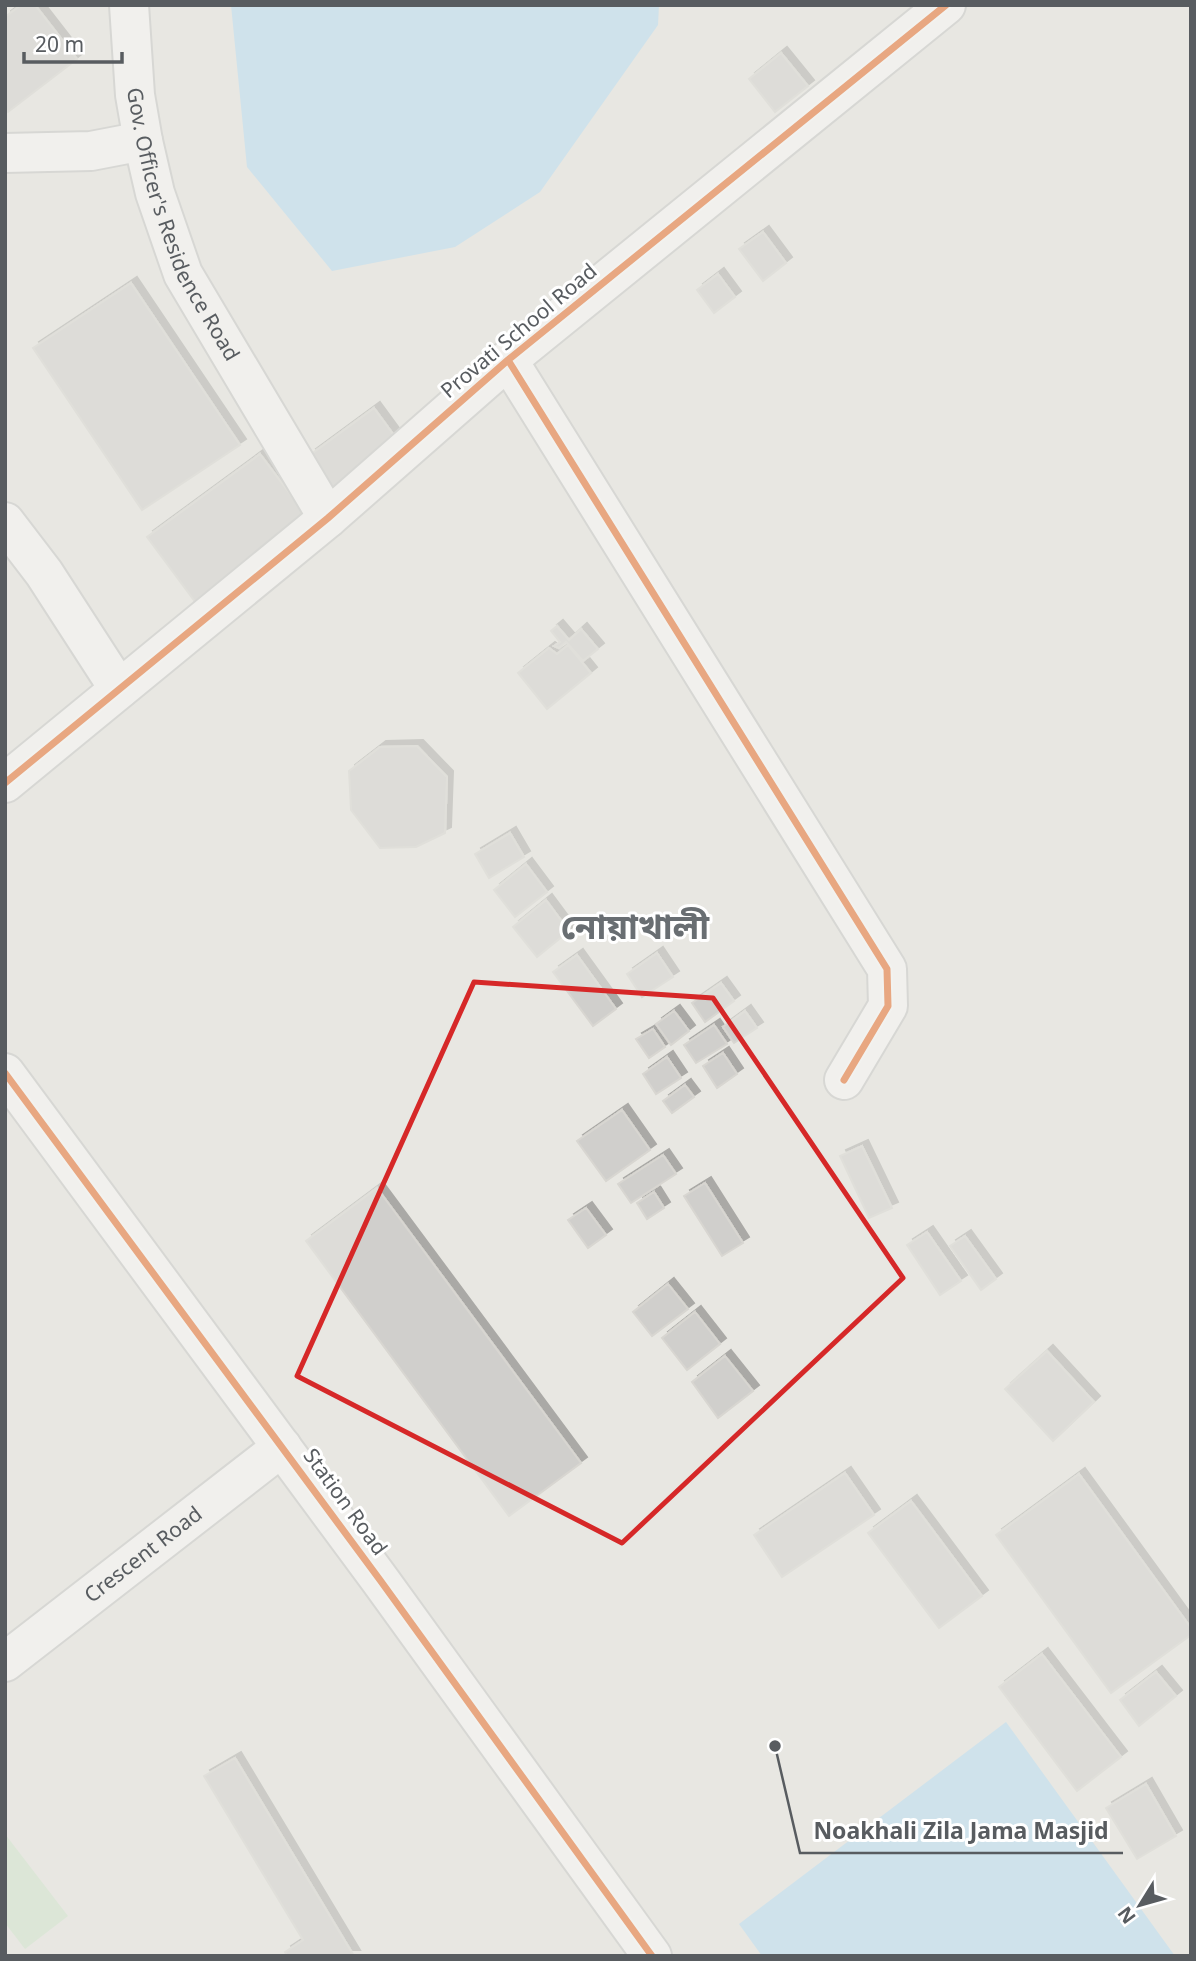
<svg xmlns="http://www.w3.org/2000/svg" width="1196" height="1961" font-family="'Noto Sans','Noto Sans Bengali',sans-serif">
	<defs>
		<filter id="shadow"><feDropShadow dx="6" dy="-6" stdDeviation="0" flood-color="#0004"/></filter>
	</defs>
	<rect width="100%" height="100%" fill="#e8e7e2"/>
	<path fill="#cfe5cb" d="M5,1834L68,1916L25,1949L5,1923Z"/>
	<path fill="#b2dbf6" d="M231,5H659L658,25L540,192L455,247L332,271L247,167Z
		M1006,1722L1175,1956H762L739,1924Z"/>
	<path fill="#d0cfcc" stroke="#d8d6d1" stroke-width="2" filter="url(#shadow)" d="M21,5H35L77,59L8,112L5,109V17Z
		M781,53L808,86L775,112L749,79Z
		M763,232L786,263L763,281L739,249Z
		M718,274L735,297L714,313L697,290Z
		M131,283L240,445L142,510L33,348Z
		M374,408L404,449L339,496L310,455Z
		M260,454L312,523L199,607L147,537Z
		M557,626L569,640L581,629L598,649L583,661L566,642L559,648L554,646L560,642L551,631Z
		M568,645L591,673L547,709L518,673L549,648L557,654Z
		M417,746L447,777L445,833L416,847L380,848L351,810L349,771L380,747Z
		M510,833L524,857L489,878L475,854Z
		M526,864L547,892L515,917L494,890Z
		M546,900L569,931L537,957L513,927Z
		M657,953L673,977L642,997L627,974Z
		M577,955L616,1009L593,1026L553,972Z
		M721,983L734,1001L705,1022L692,1003Z
		M674,1011L689,1031L671,1045L656,1024Z
		M745,1011L757,1028L734,1043L723,1027Z
		M714,1025L727,1044L696,1063L684,1045Z
		M653,1029L665,1047L649,1058L636,1039Z
		M723,1053L737,1074L717,1088L703,1066Z
		M667,1057L681,1078L656,1094L643,1074Z
		M685,1085L694,1097L672,1113L663,1101Z
		M622,1110L650,1150L606,1181L577,1141Z
		M862,1146L892,1208L869,1218L840,1156Z
		M663,1155L676,1174L631,1203L618,1184Z
		M705,1183L743,1243L722,1256L684,1196Z
		M377,1188L581,1463L509,1516L306,1241Z
		M654,1192L664,1208L647,1219L637,1203Z
		M586,1208L606,1235L588,1248L568,1220Z
		M927,1232L961,1281L940,1295L907,1245Z
		M965,1236L996,1279L981,1290L950,1246Z
		M668,1284L688,1309L652,1336L633,1312Z
		M695,1312L720,1344L687,1370L662,1338Z
		M1047,1351L1094,1402L1053,1441L1005,1389Z
		M725,1356L753,1391L718,1418L692,1382Z
		M845,1473L874,1515L782,1577L754,1535Z
		M1079,1474L1191,1628V1635L1111,1693L996,1535Z
		M911,1501L982,1596L939,1628L868,1533Z
		M1042,1654L1121,1757L1077,1791L999,1687Z
		M1156,1672L1176,1696L1139,1726L1120,1700Z
		M235,1758L354,1956H287L285,1952L303,1940L204,1776Z
		M1146,1784L1176,1836L1137,1859L1106,1808Z"/>
	<g fill="none" stroke-linecap="round" stroke-linejoin="round">
		<defs>
			<g id="minor">
				<path id="s1" d="M129,5L135,95L143,141L155,193L183,274L328,518"/>
				<path d="M5,153L91,151L143,141"/>
				<path d="M508,360L887,969L888,1006L844,1080"/>
				<path d="M5,522L44,573L119,689"/>
				<path d="M5,783L328,518L508,360L946,5"/>
				<path d="M5,1073L380,1580L652,1956"/>
				<path id="s2" d="M5,1662L282,1447"/>
			</g>
		</defs>
		<use href="#minor" stroke="#c4c4c3" stroke-width="42"/>
		<use href="#minor" stroke="#fcfbfb" stroke-width="38"/>
		<defs>
			<path id="cycleway" d="M508,360L887,969L888,1006L844,1080
				M5,783L328,518L508,360L946,5
				M5,1073L380,1580L652,1956"/>
		</defs>
		<use href="#cycleway" stroke="#fff" stroke-width="11"/>
		<use href="#cycleway" stroke="#e8590c" stroke-width="7"/>
	</g>
	<path d="M0 0H1196V1961H0ZM474,982L713,998L903,1278L622,1543L297,1376Z" fill="#e8e7e2" fill-opacity=".55" fill-rule="evenodd"/>
	<path fill="none" stroke="#d62828" stroke-width="5" stroke-linejoin="round" d="M474,982L713,998L903,1278L622,1543L297,1376Z"/>
	<g text-anchor="middle" stroke-width="6" stroke-linejoin="round" paint-order="stroke">
		<g font-size="21" fill="#585c60" stroke="#fff">
			<text dy="7" stroke="none"><textPath href="#s1" startOffset="229">Gov. Officer's Residence Road</textPath></text>
			<text transform="translate(519 331) rotate(-40)" y="7">Provati School Road</text>
			<text transform="translate(345 1502) rotate(54)" y="7">Station Road</text>
			<text dy="7" stroke="none"><textPath href="#s2" startOffset="175">Crescent Road</textPath></text>
		</g>
		<g font-size="35" font-weight="bold" fill="#696e72" stroke="#fff">
			<text x="635" y="939">নোয়াখালী</text>
		</g>
	</g>
	<path fill="none" stroke="#585c60" stroke-width="2.5" d="M775 1746L800 1853H1123"/>
	<circle fill="#585c60" stroke="#fff" stroke-width="2.5" cx="775" cy="1746" r="7"/>
	<g font-size="23" text-anchor="middle" font-weight="bold" fill="#585c60" stroke="#fff" stroke-width="6" stroke-linejoin="round" paint-order="stroke">
		<text x="961" y="1839">Noakhali Zila Jama Masjid</text>
	</g>
	<rect width="1196" height="1961" fill="none" stroke="#585c60" stroke-width="14"/>
	<g transform="translate(1140 1905) rotate(233)" stroke="#ffffff" stroke-width="5" paint-order="stroke">
	<path d="M0-5L12 26L0 18L-12 26Z" fill="#585c60"/>
	<text y="-10" font-size="19" font-weight="bold" text-anchor="middle" fill="#585c60">N</text>
	</g>
	<path d="M24 52v10h98v-10" fill="none" stroke="#585c60" stroke-width="3.5"/>
	<text x="35" y="52" font-size="21" fill="#585c60" stroke="#ffffff" stroke-width="5" paint-order="stroke">20 m</text>
</svg>
